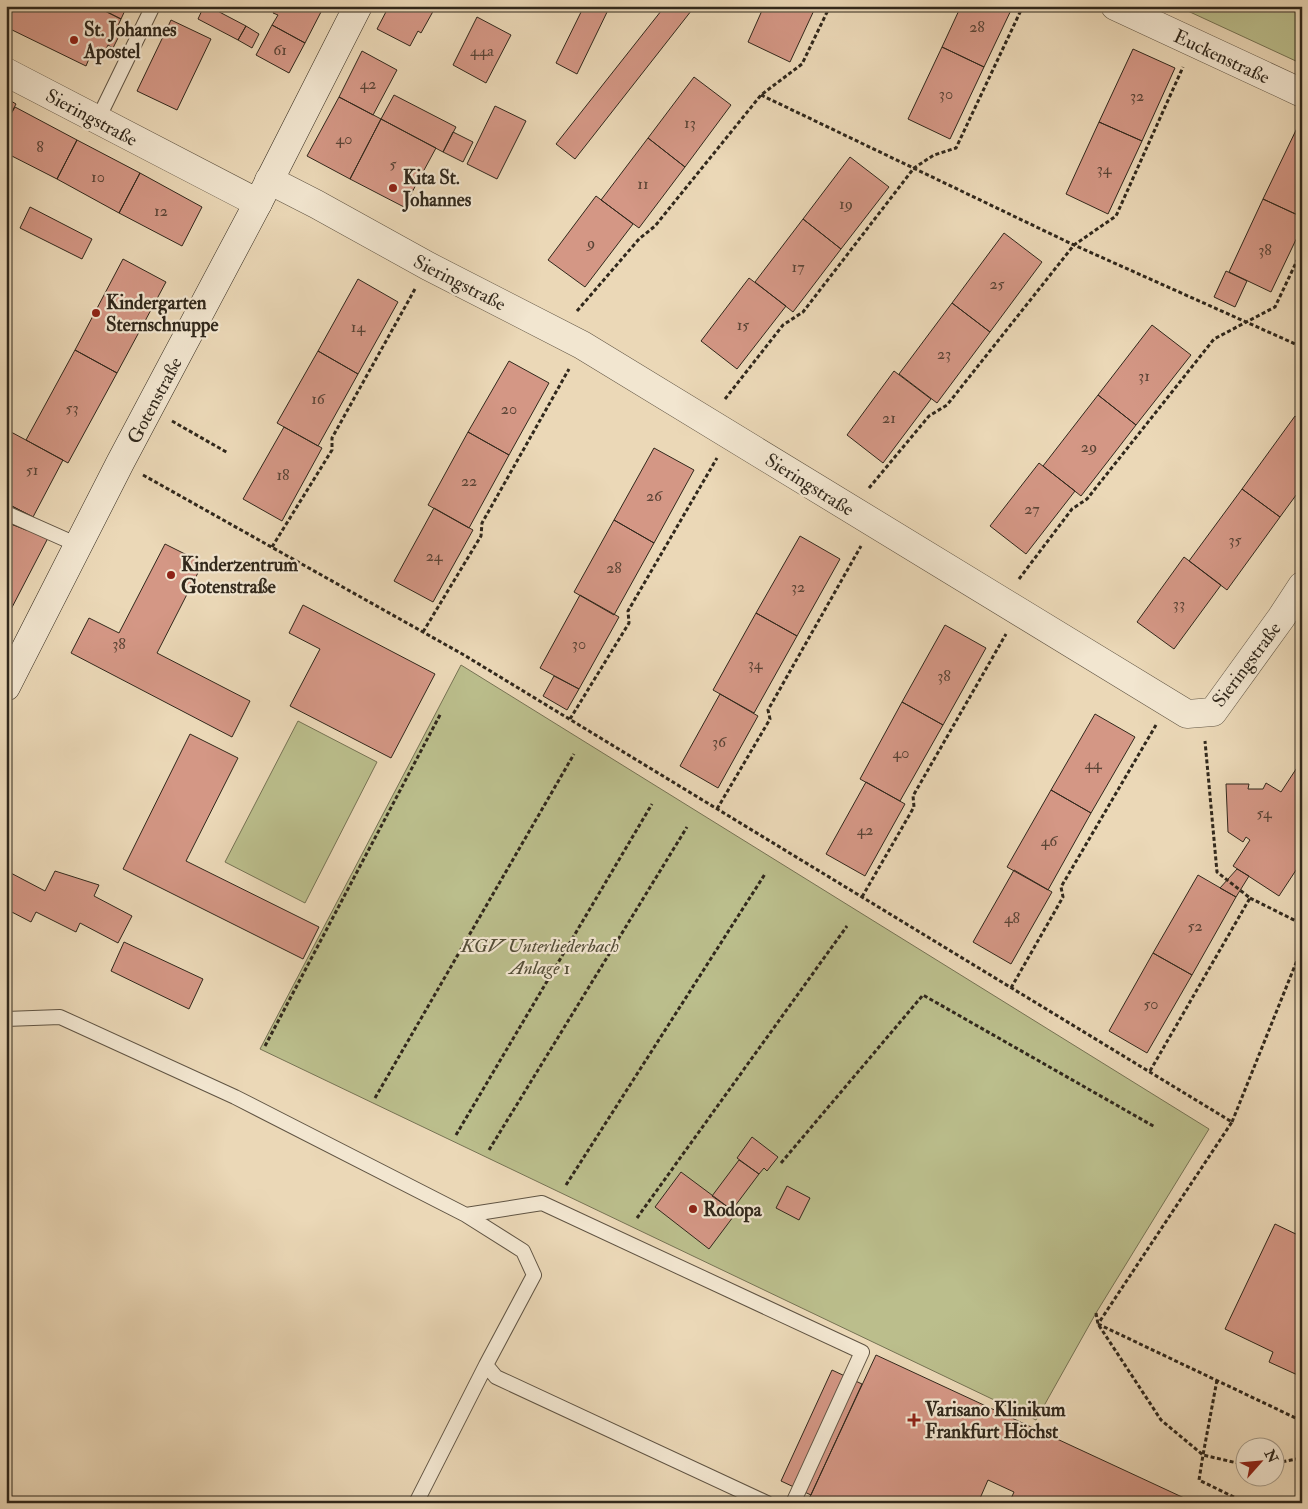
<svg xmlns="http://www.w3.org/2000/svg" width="1308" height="1509" font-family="'IM FELL Double Pica',serif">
	<rect width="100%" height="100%" fill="#ebd8b7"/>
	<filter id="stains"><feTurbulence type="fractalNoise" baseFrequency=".004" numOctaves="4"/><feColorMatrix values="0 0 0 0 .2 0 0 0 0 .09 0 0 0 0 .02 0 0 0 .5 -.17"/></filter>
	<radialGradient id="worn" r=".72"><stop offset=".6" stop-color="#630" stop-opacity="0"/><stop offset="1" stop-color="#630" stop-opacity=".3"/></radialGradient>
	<path fill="#bbbe8c" stroke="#767354" d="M1177,6H1293L1302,10V53L1298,62Z
		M461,665L1209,1129L1096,1313L1036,1420L260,1049Z
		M298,721L377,762L305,903L225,862Z"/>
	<path fill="#d49785" stroke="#31281c" d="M6,6H95L121,19L115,32L120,34L113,48L108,45L101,59L91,54L86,66L6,27Z
		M95,6H127L121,19Z
		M204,6H208L246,26L238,40L198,19Z
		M277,6H314L322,10L305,43L272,25L278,15L273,13Z
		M389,6H436L421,33L418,31L410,46L377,29Z
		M584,6H610L577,74L556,63Z
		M665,6H695L575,159L556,144Z
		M764,6H816L790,62L748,42Z
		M961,6H1013L984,67L942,47Z
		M477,17L511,35L486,83L453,65Z
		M171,20L211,39L177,110L137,91Z
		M272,25L305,43L289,73L256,55Z
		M246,26L259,34L252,48L238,40Z
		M942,47L984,67L950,139L908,119Z
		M1133,49L1175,68L1142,141L1099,122Z
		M362,51L397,70L373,115L339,97Z
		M694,77L731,105L685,167L648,138Z
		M394,95L456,127L443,152L381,119Z
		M339,97L381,119L350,179L307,156Z
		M6,98L16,104L6,123Z
		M495,106L526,121L497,179L467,164Z
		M15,107L77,140L57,179L6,153V123Z
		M381,119L436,148L404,207L350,179Z
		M1099,122L1142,141L1108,214L1066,194Z
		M1298,126L1302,128V217L1263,199Z
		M453,132L473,142L463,162L443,152Z
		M648,138L685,167L639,228L601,200Z
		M77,140L140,173L119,213L57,179Z
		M850,157L889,187L841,249L803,219Z
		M140,173L202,207L182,246L119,213Z
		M596,196L633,224L585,287L548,260Z
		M1263,199L1302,217V227L1271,292L1229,272Z
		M30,207L92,239L82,259L20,228Z
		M803,219L841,249L793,312L755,282Z
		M1004,233L1042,262L990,332L952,303Z
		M123,259L166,282L117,373L75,350Z
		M1226,271L1247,281L1235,307L1214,297Z
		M749,278L786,306L737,369L701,341Z
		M358,279L398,302L358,374L318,351Z
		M952,303L990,332L937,403L899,374Z
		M1152,325L1191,355L1136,425L1098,395Z
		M75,350L117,373L68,463L26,440Z
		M318,351L358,374L318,446L277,423Z
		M509,361L549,383L509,455L468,432Z
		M894,371L931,399L883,463L847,435Z
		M1098,395L1136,425L1081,496L1043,466Z
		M1295,416L1302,422V487L1280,517L1242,489Z
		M284,427L322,448L282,521L243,499Z
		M11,432L63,460L33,517L6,503V441Z
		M468,432L509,455L469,528L428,505Z
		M654,448L694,470L654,543L614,520Z
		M1039,463L1075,491L1026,554L990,526Z
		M1242,489L1280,517L1227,590L1189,561Z
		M6,503L33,517L26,530L6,522Z
		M434,508L473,530L433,602L394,581Z
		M614,520L654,543L614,615L574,592Z
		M6,522L48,538L7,617L6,616Z
		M800,536L840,559L797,636L756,613Z
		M165,544L203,563L157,653L250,701L232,737L71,653L89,618L119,633Z
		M1184,557L1221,585L1174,649L1137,622Z
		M580,595L619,617L579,689L540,668Z
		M303,605L435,674L391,758L290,706L320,649L289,633Z
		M756,613L797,636L754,713L713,690Z
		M945,625L986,648L943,725L902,702Z
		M554,676L579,689L567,710L543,696Z
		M720,694L758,716L718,788L680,766Z
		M902,702L943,725L900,801L860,779Z
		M1095,714L1135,737L1091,813L1051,790Z
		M190,734L238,758L186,861L319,927L303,959L123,869Z
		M1302,760V861L1279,896L1233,866L1250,840L1246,837L1243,842L1228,832L1226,784H1249L1248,789H1263L1266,783L1281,792Z
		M866,782L905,804L865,876L826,854Z
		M1051,790L1091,813L1048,890L1007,867Z
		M1237,869L1249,876L1236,897L1220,888Z
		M1014,870L1052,892L1011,964L973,942Z
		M7,871L45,891L55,871L99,885L94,896L132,916L118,943L80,923L76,932L36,912L31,922L6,909Z
		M1198,875L1236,897L1192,975L1153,953Z
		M124,942L203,979L189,1009L111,971Z
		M1153,953L1192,975L1147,1053L1109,1031Z
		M752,1137L778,1157L767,1171L764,1168L759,1174L737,1158Z
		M739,1160L759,1174L732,1210L712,1196Z
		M681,1172L736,1213L709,1249L655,1207Z
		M787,1186L810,1198L799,1220L776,1208Z
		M1275,1224L1302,1237V1340L1300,1343L1302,1344V1377L1269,1362L1273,1352L1225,1329Z
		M876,1355L1195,1503H1009L1014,1492L988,1480L978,1503H807Z
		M832,1370L862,1384L811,1495L781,1481Z"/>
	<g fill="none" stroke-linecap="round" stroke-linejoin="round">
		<defs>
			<path id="lane" d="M98,119L152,8
				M6,513L78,545
				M6,1019L60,1017L235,1097L466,1215L542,1203L862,1352L793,1503
				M466,1215L523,1251L534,1275L486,1365L496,1377L767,1503
				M416,1503L486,1365"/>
			<path id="street" d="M1115,6L1302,93
				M6,72L258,203
				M269,180L316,204L428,266L582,345L1187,714L1213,712L1281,618L1302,586"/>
			<path id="secondary" d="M6,687L120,463L258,203L358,6"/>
		</defs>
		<use href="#lane" stroke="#605443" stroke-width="16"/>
		<use href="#street" stroke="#605443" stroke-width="29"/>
		<use href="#secondary" stroke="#31281c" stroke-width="29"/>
		<path stroke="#31281c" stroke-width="3" stroke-dasharray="4 2.5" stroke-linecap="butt" d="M761,95L1074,245L1302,347
			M577,311L639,239L655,226L761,95L802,64L830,6
			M725,399L783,325L803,312L914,168L934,155L956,148L1023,6
			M172,421L228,453
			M143,475L464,655L1232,1122L1098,1324
			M869,488L929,416L947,405L1074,245L1116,216L1183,67
			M272,547L332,450V438L415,289
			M1019,579L1072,509L1087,499L1214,339L1275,307L1302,250
			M423,632L481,536L482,523L569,369
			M570,719L629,623L628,611L717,458
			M717,809L770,719L768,710L861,546
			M862,897L914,807L913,796L1006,634
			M1250,898L1302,924
			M1011,988L1063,897L1061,887L1156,725
			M265,1046L441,713
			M1150,1071L1250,898L1217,872L1205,741
			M375,1098L574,754
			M1232,1122L1302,948
			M456,1135L652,804
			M489,1150L687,827
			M781,1163L923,995L1155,1127
			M566,1185L765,874
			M637,1218L847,926
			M1096,1313L1098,1324L1161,1420L1203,1455L1246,1465
			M1098,1324L1302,1421
			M1217,1380L1203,1455L1199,1480L1246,1503
			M1276,1463L1302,1458"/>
		<use href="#lane" stroke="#f2e6d0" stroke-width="14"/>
		<use href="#street" stroke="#f2e6d0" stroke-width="28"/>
		<use href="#secondary" stroke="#f2e6d0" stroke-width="28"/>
	</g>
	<g fill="#8f2418" stroke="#f2e6d0" stroke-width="2">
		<circle cx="74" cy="40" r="5"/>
		<circle cx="393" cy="188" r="5"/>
		<circle cx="96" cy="313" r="5"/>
		<circle cx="171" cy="575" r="5"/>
		<circle cx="693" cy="1209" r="5"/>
		<path d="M911.5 1412.5h5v5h5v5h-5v5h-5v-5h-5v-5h5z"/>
	</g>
	<g text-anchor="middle" stroke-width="4.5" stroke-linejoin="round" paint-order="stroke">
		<g font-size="16" fill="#5a4436">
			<text x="977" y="32">28</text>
			<text x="280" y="55">61</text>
			<text x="482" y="56">44a</text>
			<text x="368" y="89">42</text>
			<text x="946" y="99">30</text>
			<text x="1137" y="101">32</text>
			<text x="690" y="128">13</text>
			<text x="344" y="144">40</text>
			<text x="40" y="152">8</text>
			<text x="393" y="169">5</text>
			<text x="1104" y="174">34</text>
			<text x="98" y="182">10</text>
			<text x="643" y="189">11</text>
			<text x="846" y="209">19</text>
			<text x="161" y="216">12</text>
			<text x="591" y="248">9</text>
			<text x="1265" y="255">38</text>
			<text x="798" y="272">17</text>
			<text x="997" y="289">25</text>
			<text x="743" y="330">15</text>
			<text x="358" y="332">14</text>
			<text x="944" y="359">23</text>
			<text x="1144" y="381">31</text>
			<text x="318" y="404">16</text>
			<text x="72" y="413">53</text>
			<text x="509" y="414">20</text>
			<text x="889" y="423">21</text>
			<text x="1089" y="452">29</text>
			<text x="32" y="475">51</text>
			<text x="283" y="480">18</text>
			<text x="469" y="486">22</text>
			<text x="654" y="501">26</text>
			<text x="1032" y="514">27</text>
			<text x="1235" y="545">35</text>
			<text x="434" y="561">24</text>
			<text x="614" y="573">28</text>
			<text x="798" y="592">32</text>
			<text x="1179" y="609">33</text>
			<text x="119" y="649">38</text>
			<text x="579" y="649">30</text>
			<text x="755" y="669">34</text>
			<text x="944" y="681">38</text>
			<text x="719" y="747">36</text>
			<text x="901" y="758">40</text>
			<text x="1093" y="769">44</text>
			<text x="1264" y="818">54</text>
			<text x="865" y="835">42</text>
			<text x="1049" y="846">46</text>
			<text x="1012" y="923">48</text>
			<text x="1195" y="931">52</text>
			<text x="1151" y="1009">50</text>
		</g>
		<g font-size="19" font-weight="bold" fill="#31281c" stroke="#f2e6d0" text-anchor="start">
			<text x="84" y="36">St. Johannes<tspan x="84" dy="22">Apostel</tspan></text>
			<text x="403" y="184">Kita St.<tspan x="403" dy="22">Johannes</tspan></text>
			<text x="106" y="309">Kindergarten<tspan x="106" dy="22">Sternschnuppe</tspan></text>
			<text x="181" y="571">Kinderzentrum<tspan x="181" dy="22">Gotenstraße</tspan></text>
			<text x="703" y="1216">Rodopa</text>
			<text x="925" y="1416">Varisano Klinikum<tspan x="925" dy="22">Frankfurt Höchst</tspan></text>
		</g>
		<g font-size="19" fill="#31281c" stroke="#f2e6d0">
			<text transform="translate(1222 56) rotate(25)" y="7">Euckenstraße</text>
			<text transform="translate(92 117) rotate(28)" y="7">Sieringstraße</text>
			<text transform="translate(460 282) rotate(27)" y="7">Sieringstraße</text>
			<text transform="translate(154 400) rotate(-62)" y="7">Gotenstraße</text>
			<text transform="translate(810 484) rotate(32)" y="7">Sieringstraße</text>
			<text transform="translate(1246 664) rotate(-53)" y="7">Sieringstraße</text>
		</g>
		<g font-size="19" font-style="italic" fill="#544e38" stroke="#f2e6d0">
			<text x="540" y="952">KGV Unterliederbach<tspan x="540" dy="22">Anlage 1</tspan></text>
		</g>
	</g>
	<rect width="1308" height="1509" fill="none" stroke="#ebd8b7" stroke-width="25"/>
	<rect x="8" y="8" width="1293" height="1494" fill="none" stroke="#31281c" stroke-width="2.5"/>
	<rect x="12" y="12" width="1283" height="1484" fill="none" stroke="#31281c"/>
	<g transform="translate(1260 1462) rotate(63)"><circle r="24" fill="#f2e6d0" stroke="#a59a88"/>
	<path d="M0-4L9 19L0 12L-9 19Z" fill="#8f2418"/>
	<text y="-8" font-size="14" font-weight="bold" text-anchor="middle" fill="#31281c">N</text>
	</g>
	<rect width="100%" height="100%" filter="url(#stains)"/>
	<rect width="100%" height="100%" fill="url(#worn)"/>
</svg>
